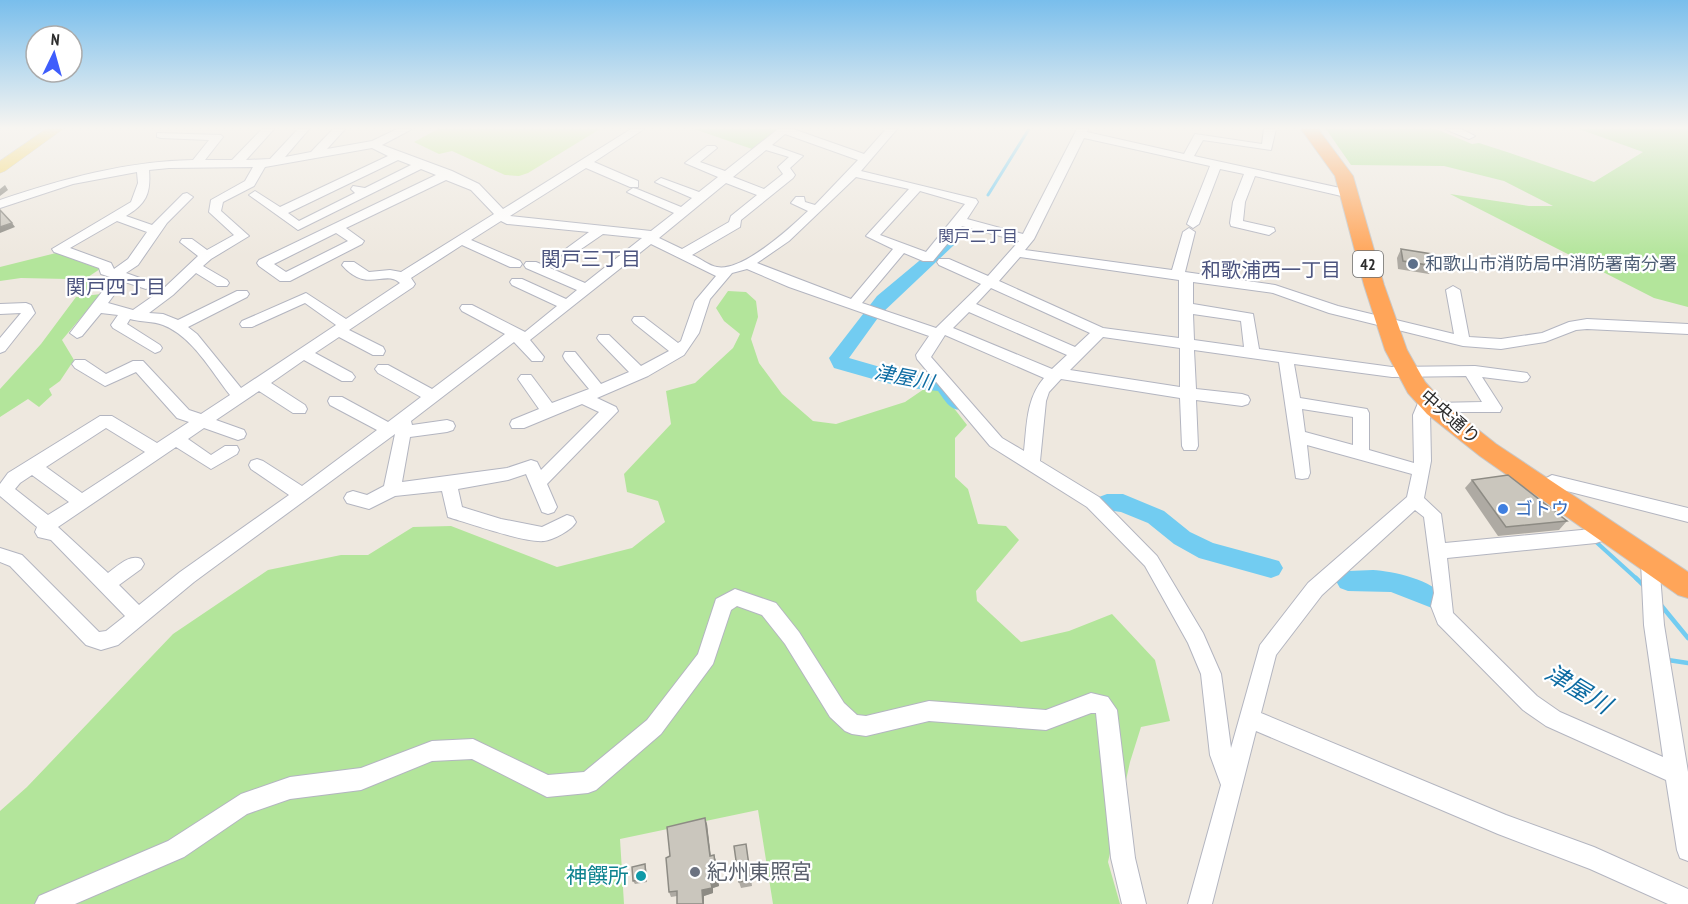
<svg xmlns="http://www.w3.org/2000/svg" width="1688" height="904" font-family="'PT Sans Narrow','Noto Sans JP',sans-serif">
	<rect width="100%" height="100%" fill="#eee8df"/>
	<path fill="#b3e59b" d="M694,129H781L755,150Z
		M1326,129H1436L1472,144L1479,143L1510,153L1594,182L1643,152L1579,129H1688V307L1654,298L1450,194L1529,206H1553L1504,181L1444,166L1351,165Z
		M56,253L100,269L88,277L97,288L74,293L67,279L21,278L0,281V267Z
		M728,291L746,292L756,301L758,317L751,339L759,363L782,394L813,421L836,424L905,402L927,387L939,389L967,425L955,438V477L968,489L978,524L1006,526L1019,540L976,591L977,601L1021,642L1069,631L1112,614L1155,660L1170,721L1141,727L1130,762L1108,862L1120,904H773L758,810L620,839L624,904H0V811L27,787L173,634L268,570L341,555H368L413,527L451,526L557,567L632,548L665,522L658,501L627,492L624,474L671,424L666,391L695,383L733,348L740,334L724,321L716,308Z
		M101,294L62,340L74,360L60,381L49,389L52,395L39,407L28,399L0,417V389L41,344L76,297Z"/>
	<path fill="#c6ec97" d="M438,129H600L528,173L519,176L505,175L452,151L439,154L414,142Z"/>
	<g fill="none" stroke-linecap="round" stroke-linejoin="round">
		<path stroke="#72ccf1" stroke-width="3" d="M988,195L1029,129"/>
		<path stroke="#72ccf1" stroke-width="4" d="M1595,541L1638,580"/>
		<path stroke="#72ccf1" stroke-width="4.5" d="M1636,578L1643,585
			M1660,604L1688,638
			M1668,660L1688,663"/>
		<path fill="#72ccf1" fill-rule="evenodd" d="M948,236L956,241L954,245L880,315L849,358L901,373L951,380L969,404L966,409C951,413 946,402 938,391L901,387L834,368L829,358L877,296L925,256L942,237Z
			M1107,494H1123L1164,511L1190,532L1213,543L1279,561L1283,568L1279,575L1271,578L1199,558L1174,544L1148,523L1121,512L1099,509L1096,503L1099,497Z
			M1373,570C1392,571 1435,580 1444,598L1440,605L1432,608L1391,592L1348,591L1340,588L1336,581L1340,574L1348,571Z"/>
		<defs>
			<path id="minor" d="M262,129H274L246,160L270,159L298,129H309L285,157L311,152L333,129H345L327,149L372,141L397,129H412L382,145L452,171L479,184L503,209L631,129H644L594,162L638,181V187H630L586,168L510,216L651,231L674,213L627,192L633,188L637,189L681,207L692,198L655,182L661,178L699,192L718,177L685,163L707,146H715L717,148L700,162L725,171L778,129H793L864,154L886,129H897L861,171L976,199L978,202L967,219L1023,234L1077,129H1088L1087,132L1184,154L1195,134L1262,144L1264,129H1276L1271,150L1203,140L1194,156L1354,191L1356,194L1354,197L1350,198L1255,176L1245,202L1243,221L1274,228L1275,231L1269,235L1231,226L1230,223L1233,202L1244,174L1220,169L1199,224L1193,228L1187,224L1210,166L1084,138L1034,239L1025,250L1172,270L1183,232L1189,228L1195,232L1185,272L1275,285L1338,306L1454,334L1446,290L1453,286L1460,290L1469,337L1501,339L1542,333L1569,322L1587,319L1688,324V334L1587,329L1576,330L1545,342L1501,349L1463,346L1329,313L1273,293L1193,282V304L1253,314L1259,349L1392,367L1475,366L1527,373L1530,377L1527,381L1522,382L1482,377L1502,408L1500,412H1430L1431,461L1424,498L1441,514L1445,543L1592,529L1603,523L1609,525L1612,530L1602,541L1596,543L1447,558L1453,613L1537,696L1560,712L1663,757L1644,625L1641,562L1644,557L1650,554L1656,557L1659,562L1664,625L1688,772V861L1680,858L1677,850L1666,780L1546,726L1523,710L1438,624L1431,606L1434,593L1424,517L1415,510L1322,595L1276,655L1261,713L1506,815L1594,847L1688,889V904H1668L1590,869L1498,834L1256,731L1212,904H1188L1221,785L1210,755L1201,674L1188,643L1145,566L1087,507L990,446L917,359L916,355L929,336L789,287L747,269L732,273L710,299L699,333L684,355L648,376L597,398L616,407L618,411L547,484L557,507L554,512L548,514L542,512L526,474L508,480L458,489L462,507L501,519L542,527L567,515L573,517L576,522C572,530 553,540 544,541C525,543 468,523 448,517L442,491L395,496L369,509L347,503L344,498L347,493L353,491L367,495L384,486L395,434L194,582L118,645L101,650L86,645L10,566L0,562V548L22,555L99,632L106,631L125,616L51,540L38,537L35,532L37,527L0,496V484L8,473L100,416H112L157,443L189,422L177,418L136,372L105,386L75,368L72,364L75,360H85L106,374L133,361H143L189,410L201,414L230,395C211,371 192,336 163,325C153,321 141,322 130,319L127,324L160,345L162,348L160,351L155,353L113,328L111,325L118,315L101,313L82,336L77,338L70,333L105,288L110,287L117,291L108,303L133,310L163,289L198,256L180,242L182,239H192L207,250L234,235L209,212L211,200L245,181L253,167L169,168L149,170C151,194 146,204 126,216L152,225L183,194L187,193L193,197L167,223L138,265L126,273L151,282L153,285L146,289L101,274L99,268L54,252L52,249L131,202L138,183L137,172L73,184L0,208V200C63,179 126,161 193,160L209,140L161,138L157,137V133L221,135L223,137L205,160H232ZM785,134L858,160L815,205L805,202L804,197H796L791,203L808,211C791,227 743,272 717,267C709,266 700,258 692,255L740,227L741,220L793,178L795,175L790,168L803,156L772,145ZM372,148L388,156L280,207L255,191L249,195L298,230L421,169L436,175L259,260L257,263L259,266L280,281H290L362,244L364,241L346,228L446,180L471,190L494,214L401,272L390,270L369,272L354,262H344L342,265C367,294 385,269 400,283L346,319L306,293L242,321L240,324L242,327H252L305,303L336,325L241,388L197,334L188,327L247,297L249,294L247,291H237L178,320L163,314L149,313L173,295L196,273L217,286H227L229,283L227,280L203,266L211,259L249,236L221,211L223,202L254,186L265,167ZM766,150L789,157L778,167L783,174L764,189L733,177ZM398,160L411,165L365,188L353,186L351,189L355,193L299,221L288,213ZM856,177L909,189L866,236L893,249L851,299L757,263L789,241ZM726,183L757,195L731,216L729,222L682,249L659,238ZM920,191L965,204L926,252L880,235ZM117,221L147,232L128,259L114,269L111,263L70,248ZM501,221L507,224L589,232L563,251L561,254L563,257L568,258L603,234L642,238L585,283L536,262H526L524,265L526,268L577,290L566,299L522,279H512L510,282L512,285L557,306L525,332L472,305H462L460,308L462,311L505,334L432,389L388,365H378L375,369L378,373L421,397L388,422L342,397H330L328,401L330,405L377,430L302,486L263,461L257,459L251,461L249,465L251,469L289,495L180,572L139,605L119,585L141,569L144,564L141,559C129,554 118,566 108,573L58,527L176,447L211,469L237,454L239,450L237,446H225L211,455L188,439L204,428L238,440L244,438L246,434L244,430L216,420L259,391L293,413H305L307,409L305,405L271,383L304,360L342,381H352L355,377L352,373L315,353L339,337L373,355H383L385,351L383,347L349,330L413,287L415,284L411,278L462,245L510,267H520L522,264L520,261L471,240ZM962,226L1019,241L988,276L949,259H939L937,262L939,265L981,284L936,328L862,303L904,253L923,261H933ZM336,233L348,241L286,272L274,264ZM651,244L716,276L695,301L681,341L678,343L644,317H634L632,320L634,323L669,351L641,366L609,335H599L597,338L599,341L629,372L601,384L575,352H565L563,356L565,360L589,389L552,403L531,375H521L518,379L539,409L512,420L510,424L512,428H524L582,404L599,412L541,470L537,462L531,460L507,468L402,482L410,437L447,432L453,430L455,426L453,422L447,420L412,425L411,421L514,342L532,361H542L544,357L530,340ZM1020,257L1179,280V338L1103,328L999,281ZM991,288L1090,333L1075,347L976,304ZM969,312L1067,355L1052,369L953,328ZM1193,314L1241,321L1244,347L1194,340ZM945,335L1044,378C1026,399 1027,425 1024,451L1002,438L931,357ZM1103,337L1180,348V387L1070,370ZM1194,350L1279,362L1296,478L1302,479L1308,478L1310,473L1307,445L1412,474L1407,497L1308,583L1260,645L1231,748L1221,674L1203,633L1157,556L1099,497L1040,461L1046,401L1049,392L1061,379L1180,398L1182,446L1184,450H1196L1198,446L1196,400L1242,406L1248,404L1250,400L1248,396L1242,394L1196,389ZM1294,364L1392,377L1466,376L1482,402L1434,403L1433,396H1421L1413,415L1414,463L1369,450V413L1367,409L1300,398ZM1302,409L1353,417V445L1305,432ZM106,428L145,452L82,493L46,467ZM32,475L69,502L48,515L15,489L20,483Z
				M1445,129H1461L1475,136L1469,139Z
				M26,303L31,305L35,313L5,351L0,353V338L21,313L0,314V304Z
				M1552,475L1688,508V522L1555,488L1543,495L1537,493L1534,488L1537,483Z
				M735,589L776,603L799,632L844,703L857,715L866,716L929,701L1046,710L1091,693L1108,697L1117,710L1135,858L1146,904H1122L1111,858L1096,713H1091L1046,730L929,721L866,736L852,734L845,731L830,717L785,644L762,615L737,606L731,610L713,664L661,734L596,790L588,793L547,797L472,759L432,761L361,790L290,799L247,814L184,857L75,904H35L39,896L168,841L241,794L290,777L361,768L432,741L473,739L548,775L584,772L647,720L698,654L716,599Z"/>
			<path id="major" d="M46,129H63L5,171L0,173V161Z"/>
			<path id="highway" d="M1301,129H1318L1353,176L1384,285L1407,350L1425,382L1443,402L1496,444L1688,572V598L1678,595L1480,456L1427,414L1408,393L1385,350L1364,285L1335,176Z"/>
		</defs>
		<use href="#minor" stroke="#b3b5c0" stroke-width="2"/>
		<use href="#major" stroke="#c8c8c8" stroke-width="1"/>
		<use href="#highway" stroke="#c8c8c8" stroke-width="2"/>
		<use href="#minor" fill="#fff" fill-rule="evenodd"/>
		<use href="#major" fill="#f3d45f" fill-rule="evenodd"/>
		<use href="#highway" fill="#ffa559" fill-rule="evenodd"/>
	</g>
	<path fill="#aeaaa3" d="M1401,249L1434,266L1429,274L1398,269L1397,258Z
		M1472,480L1567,521L1559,530L1498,536L1465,488Z
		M707,824L711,856L714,855L716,861L719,886L713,888V893L704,896H677L671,897L669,892L670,856Z
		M747,850L752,886L741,888L739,882Z
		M646,868L647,882L635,884L633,881Z"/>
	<path fill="#8d8b84" d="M5,185L8,190L0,196V189Z
		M12,223L15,227L0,233V227Z
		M705,818L707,824L711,861L710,856Z
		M714,855L716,861L719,886L713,888V893L704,896V904H703L702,890L711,883Z
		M645,864L646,868L647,882L646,879Z"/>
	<path fill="#cac6bd" stroke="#8d8b84" stroke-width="1.5" d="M0,210L12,223L0,227Z
		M1401,249L1432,254L1434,266L1403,261Z
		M1508,475L1567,521L1506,527L1472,480Z
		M705,818L710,856L714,855L717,881L711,883L712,888L702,890L703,904H677V891L669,892L666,858L670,856L667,827Z
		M746,844L751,880L739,882L734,846Z
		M645,864L646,879L633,881L632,867Z"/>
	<linearGradient id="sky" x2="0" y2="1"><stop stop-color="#79beec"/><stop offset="0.5" stop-color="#f7f5f1"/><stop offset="1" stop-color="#f7f5f1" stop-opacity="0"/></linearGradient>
	<rect width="1688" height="256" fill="url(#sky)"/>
	<circle fill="#5c6f8a" stroke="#fff" stroke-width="2" cx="1413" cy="264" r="6"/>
	<circle fill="#3f7fe0" stroke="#fff" stroke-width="2" cx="1503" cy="509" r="6"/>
	<circle fill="#6b7280" stroke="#fff" stroke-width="2" cx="695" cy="872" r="6"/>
	<circle fill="#0f9aa8" stroke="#fff" stroke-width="2" cx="641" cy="876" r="6"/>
	<g text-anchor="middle" stroke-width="4.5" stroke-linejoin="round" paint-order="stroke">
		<g font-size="16" fill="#4c547f" stroke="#fff">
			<text x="978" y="242">関戸二丁目</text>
		</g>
		<rect fill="#fff" stroke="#6c6c6c" stroke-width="1.5" x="1353" y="251" width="30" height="26" rx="4.5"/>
		<g font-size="16" font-weight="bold" fill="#2d2d2d">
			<text x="1368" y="270">42</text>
		</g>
		<g font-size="18" fill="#4e5e75" stroke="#fff" text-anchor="start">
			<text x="1425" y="270">和歌山市消防局中消防署南分署</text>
		</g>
		<g font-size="18" fill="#2d2d2d" stroke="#fff">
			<text transform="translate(1450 417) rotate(41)" y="6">中央通り</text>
		</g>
		<g font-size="18" fill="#366cbe" stroke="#fff" text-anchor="start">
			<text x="1515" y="515">ゴトウ</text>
		</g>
		<g font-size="20" fill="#4c547f" stroke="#fff">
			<text x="591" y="266">関戸三丁目</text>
			<text x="1271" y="277">和歌浦西一丁目</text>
			<text x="116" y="294">関戸四丁目</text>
		</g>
		<g font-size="20" font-style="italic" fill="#0c6ba2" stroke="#fff">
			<text transform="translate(904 377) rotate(11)" y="7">津屋川</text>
		</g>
		<g font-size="21" fill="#5b616d" stroke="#fff" text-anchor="start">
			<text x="707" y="879">紀州東照宮</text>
		</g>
		<g font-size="21" fill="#0d838f" stroke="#fff" text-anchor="end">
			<text x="629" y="883">神饌所</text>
		</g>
		<g font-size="24" font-style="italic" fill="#0c6ba2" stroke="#fff">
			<text transform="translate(1578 689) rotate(31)" y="8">津屋川</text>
		</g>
	</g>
	<g transform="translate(54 54) rotate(5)"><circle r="28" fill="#ffffff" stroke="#ababab" stroke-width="1.5"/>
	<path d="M0-4.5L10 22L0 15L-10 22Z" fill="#3e5dfc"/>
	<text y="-9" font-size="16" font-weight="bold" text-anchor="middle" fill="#2d2d2d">N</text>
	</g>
</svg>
